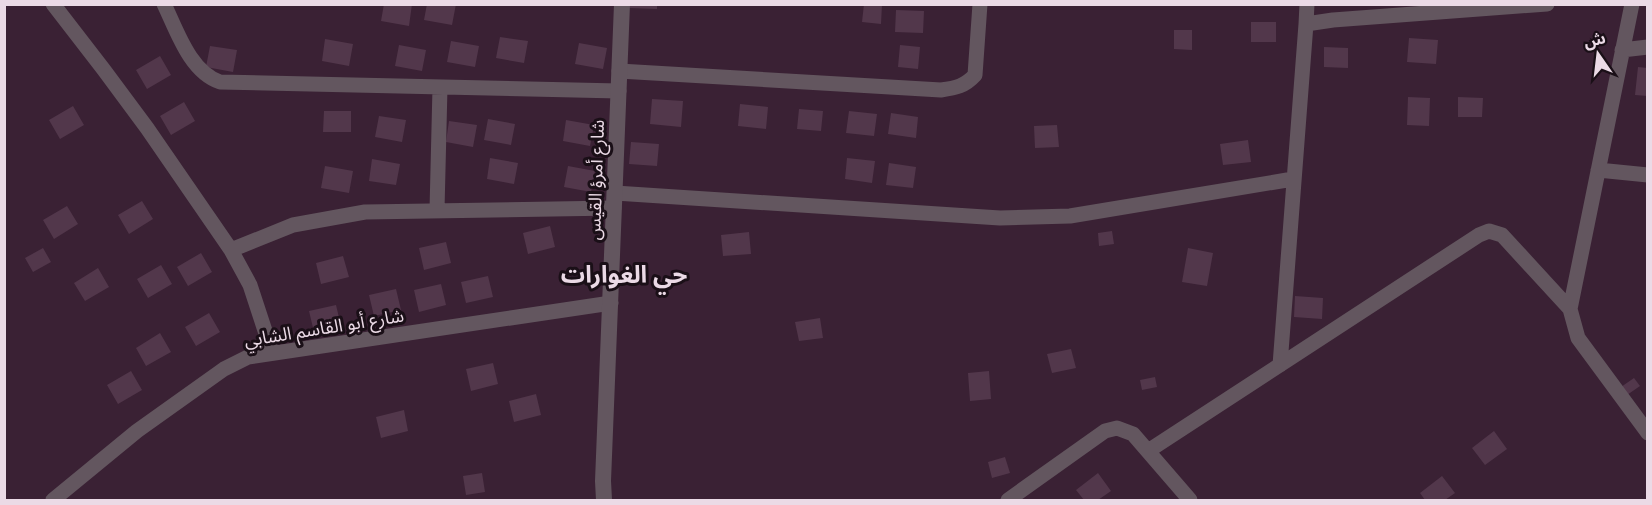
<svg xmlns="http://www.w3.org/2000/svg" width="1652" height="505" font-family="Lato,'Noto Sans Arabic',sans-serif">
	<rect width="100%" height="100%" fill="#3a2134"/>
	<path fill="#52374b" d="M384,4H412L409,26L381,21Z
		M427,4H456L452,25L424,20Z
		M629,4H657V9L629,8Z
		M864,4H882L881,24L862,22Z
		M896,10L924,11L923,33L895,32Z
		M1251,22H1276V42H1251Z
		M1174,30H1192V50L1174,49Z
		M500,37L528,41L524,63L496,58Z
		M1409,38L1438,40L1436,64L1407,62Z
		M325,39L353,44L349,66L322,61Z
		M451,41L479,46L475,67L447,62Z
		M579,43L607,48L603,69L575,64Z
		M399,45L426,50L422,71L395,66Z
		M900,45L920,47L918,69L898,67Z
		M210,46L237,50L233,72L206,67Z
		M1324,47L1348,48V68L1324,67Z
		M160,56L171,75L147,89L136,70Z
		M1638,67L1648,68V96L1635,95Z
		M1408,97L1430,98L1429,126L1407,125Z
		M1458,97L1483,98L1482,117H1458Z
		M652,99L683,101L681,127L650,124Z
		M184,102L195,121L171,135L160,116Z
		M740,104L768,107L766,129L738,126Z
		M73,106L84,125L60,139L49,120Z
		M799,109L823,111L821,131L797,129Z
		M324,111H351V132H323Z
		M849,111L877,114L874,136L846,133Z
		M891,113L918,117L916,138L888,134Z
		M379,116L406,120L402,142L375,137Z
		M488,119L515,124L511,145L484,140Z
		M566,120L594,125L590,146L563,141Z
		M449,121L477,125L473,147L446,142Z
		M1057,125L1059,147L1035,148L1034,126Z
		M1248,140L1251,162L1223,165L1220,144Z
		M631,142L659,144L657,166L629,164Z
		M490,158L518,163L514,184L487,179Z
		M847,158L875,161L872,183L845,179Z
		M372,159L400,164L396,185L369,181Z
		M889,163L916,167L913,188L886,185Z
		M325,166L353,171L349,193L321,188Z
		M568,166L595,171L591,192L564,187Z
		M142,201L153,219L129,234L118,215Z
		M67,206L78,224L54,239L43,220Z
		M550,226L555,247L528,254L523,233Z
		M1112,231L1114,244L1099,246L1098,233Z
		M749,232L751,254L723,256L721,235Z
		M446,242L451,263L424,270L419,248Z
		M43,248L51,262L33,272L25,258Z
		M1188,248L1213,253L1207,286L1182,282Z
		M201,253L212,272L188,286L177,267Z
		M343,256L349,277L321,284L316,263Z
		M161,265L172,284L148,298L137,279Z
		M98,268L109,287L85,301L74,283Z
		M488,276L493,297L466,303L461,282Z
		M441,284L446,305L419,312L414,290Z
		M396,289L401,310L374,316L369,295Z
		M1295,296L1323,298L1322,319L1294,317Z
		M336,305L341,326L314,332L309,311Z
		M209,313L220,332L196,346L185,327Z
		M820,318L823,338L799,341L795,322Z
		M160,333L171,352L146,366L136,348Z
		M1071,349L1076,368L1052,373L1047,354Z
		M493,363L498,384L471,391L466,369Z
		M131,371L142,390L118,404L107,385Z
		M989,371L991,399L970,401L968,373Z
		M1155,377L1157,387L1142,390L1140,380Z
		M1634,378L1640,386L1627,395L1621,387Z
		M536,394L541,415L514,422L509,401Z
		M404,410L408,431L381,438L376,417Z
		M1494,431L1507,449L1485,465L1472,448Z
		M1005,457L1010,473L992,478L988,462Z
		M482,473L485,492L466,495L463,476Z
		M1098,473L1111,491L1098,500H1084L1076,490Z
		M1442,476L1455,493L1445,500H1425L1420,493Z"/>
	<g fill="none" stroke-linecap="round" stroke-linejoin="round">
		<path stroke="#63565f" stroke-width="15" d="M53,4L104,70L147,128L231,250L250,285L272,352
			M164,4C177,31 190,72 220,82L619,91
			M1632,4L1570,309L1578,338L1648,433
			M1306,24L1307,4
			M1622,50L1648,47
			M619,71L941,90C956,88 965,86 975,75L980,4
			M1598,170L1648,175
			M615,193L1000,218L1070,216L1293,179
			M437,210L440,87
			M231,250L293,225L365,212L614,208
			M1280,365L1306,24L1333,20L1547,4
			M1148,451L1479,235L1489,231L1502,235L1570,309
			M53,500L137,431L224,369L248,357L611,303
			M1008,500L1105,431L1117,428L1133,434L1190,500"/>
		<path stroke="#63565f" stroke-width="16" d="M604,500L603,481L622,4"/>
	</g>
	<g text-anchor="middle" stroke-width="6" stroke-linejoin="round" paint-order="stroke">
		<g font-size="18" fill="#ebdae6" stroke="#1a0f17">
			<text transform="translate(596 180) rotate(-88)" y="6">شارع أمرؤ القيس</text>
			<text transform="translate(324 328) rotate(-9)" y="6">شارع أبو القاسم الشابي</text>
		</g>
		<g font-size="24" font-weight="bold" fill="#ebdae6" stroke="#1a0f17">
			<text x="624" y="283">حي الغوارات</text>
		</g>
	</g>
	<rect width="1652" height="505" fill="none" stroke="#ebdae6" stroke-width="12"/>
	<g transform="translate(1598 54) rotate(346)" stroke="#1a0f17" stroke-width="4.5" paint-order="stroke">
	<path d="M0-4.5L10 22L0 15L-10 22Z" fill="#ebdae6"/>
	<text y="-9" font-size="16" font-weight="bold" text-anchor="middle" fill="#ebdae6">ش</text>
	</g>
</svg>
